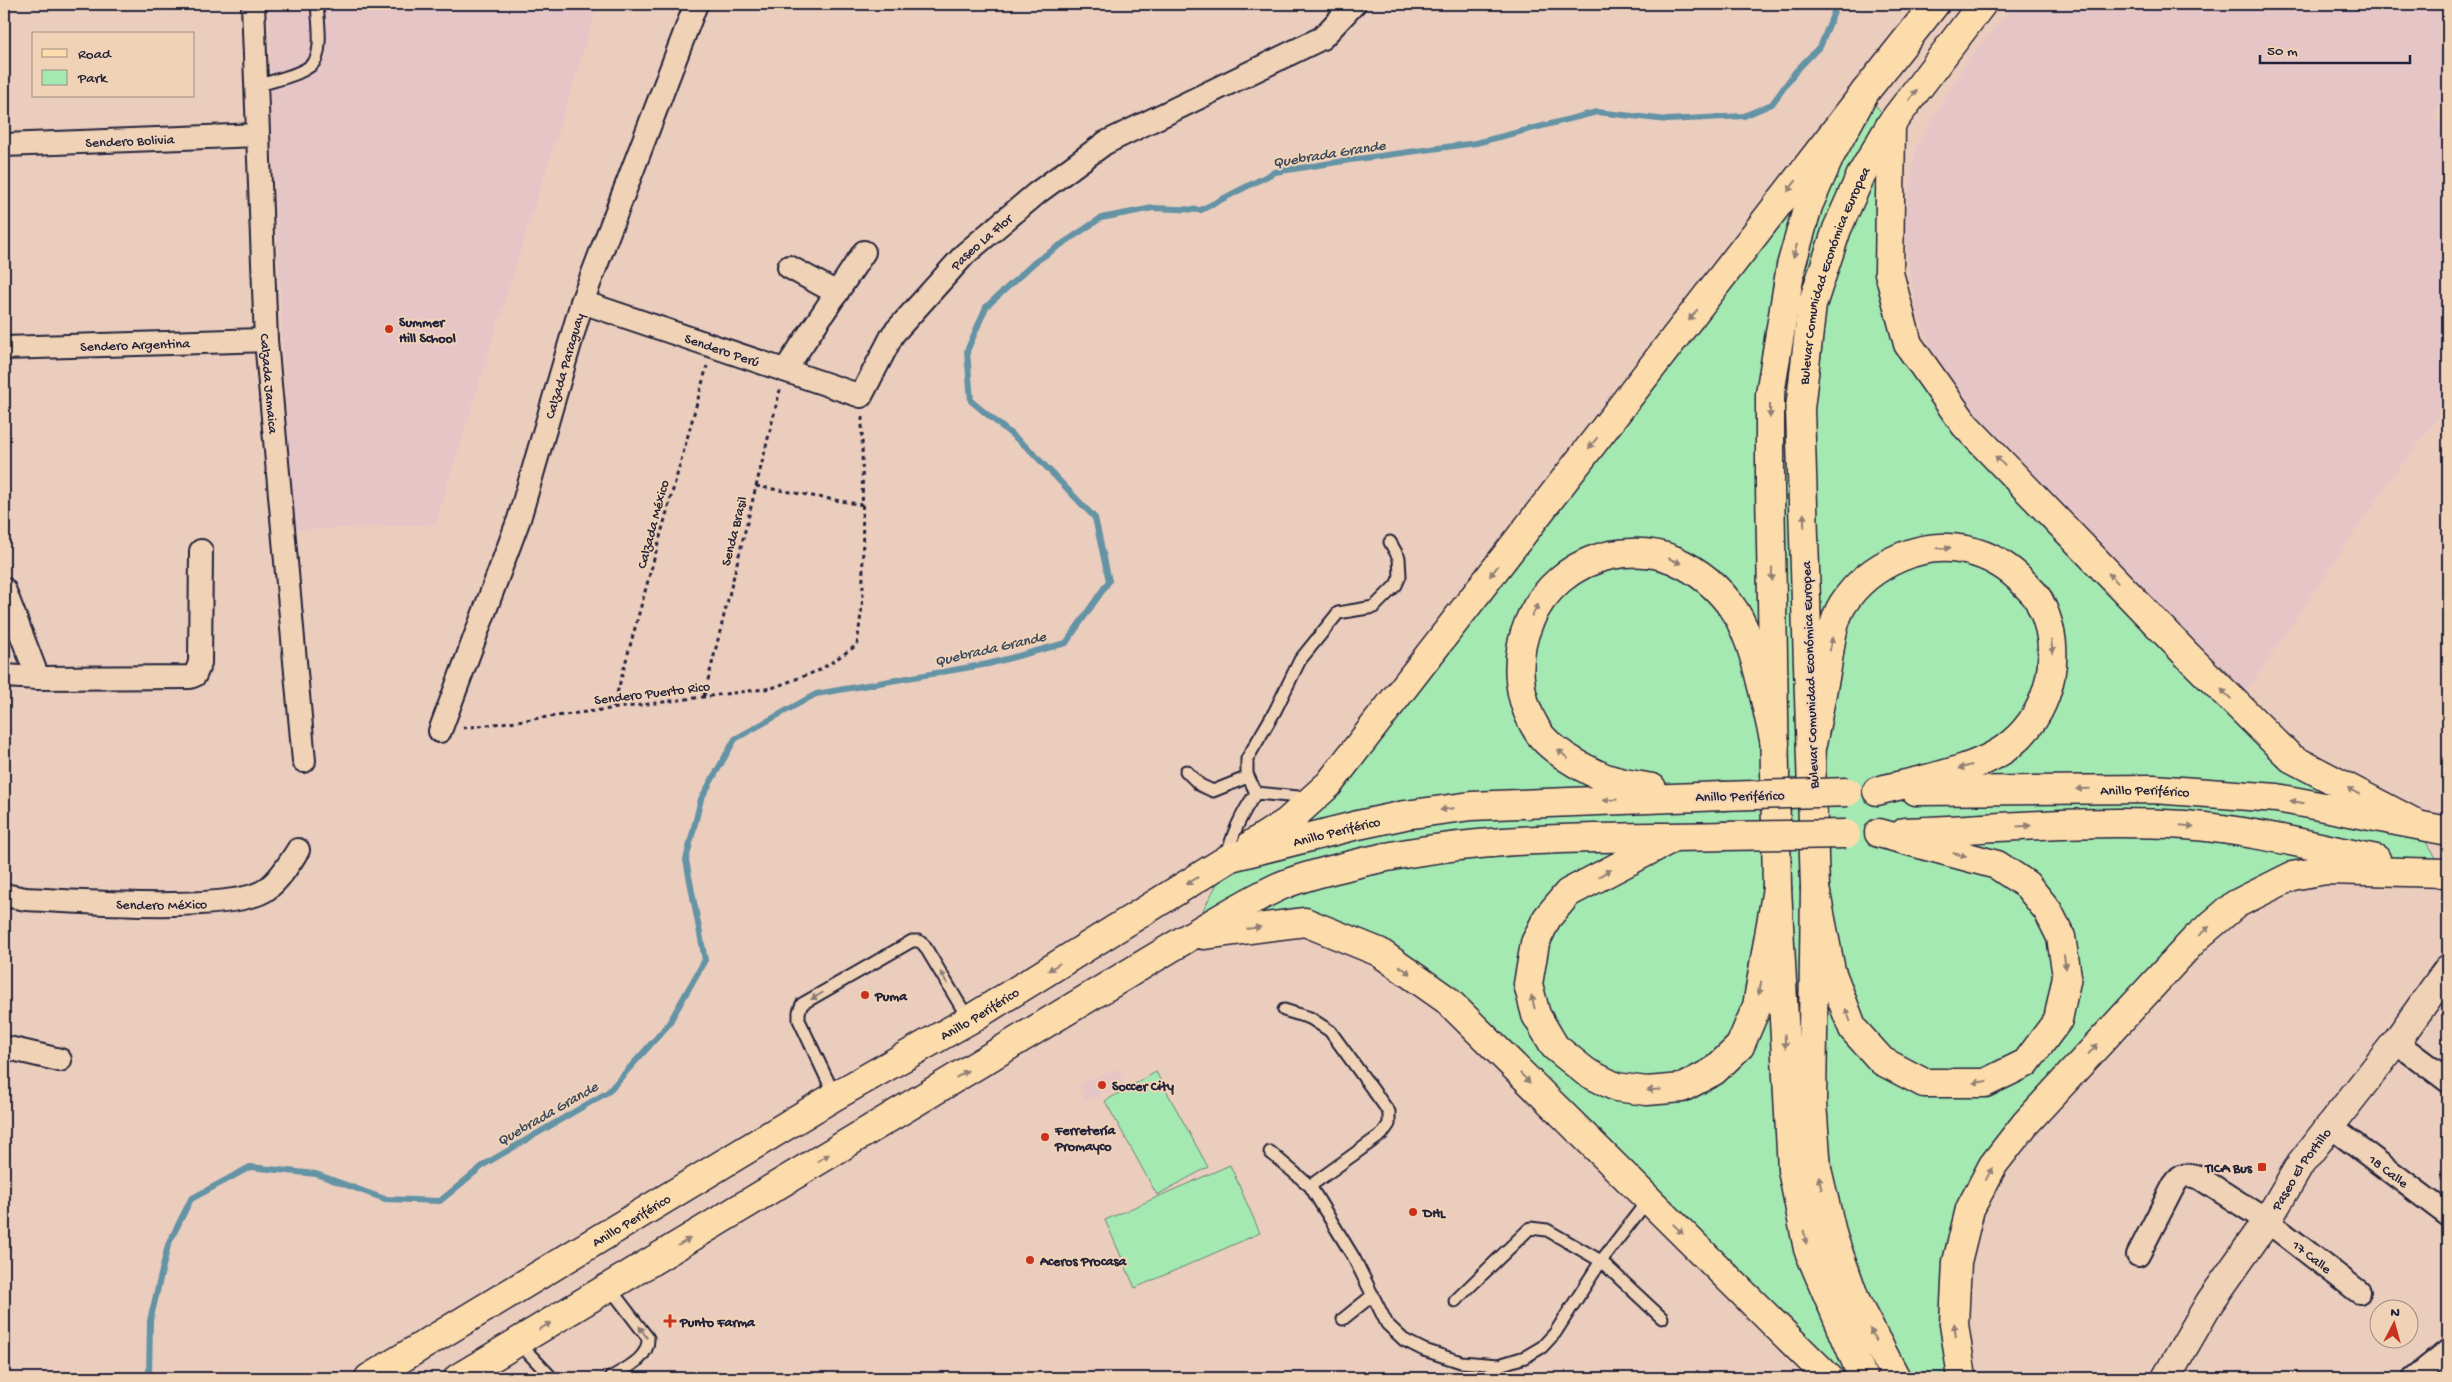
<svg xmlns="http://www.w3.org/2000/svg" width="2452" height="1382" font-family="'Gochi Hand',sans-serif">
	<rect width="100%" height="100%" fill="#ebcdbe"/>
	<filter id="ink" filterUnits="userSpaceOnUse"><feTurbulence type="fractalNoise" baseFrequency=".02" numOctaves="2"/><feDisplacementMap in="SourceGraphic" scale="10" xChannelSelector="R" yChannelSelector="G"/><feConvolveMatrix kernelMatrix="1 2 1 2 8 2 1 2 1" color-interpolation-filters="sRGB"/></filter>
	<g filter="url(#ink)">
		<path fill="#e6c5c7" d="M269,4H598L435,524L292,530L272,134Z
			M2015,4H2448V94L2432,116L2448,130V406L2394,474L2246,692L2015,460L1941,370L1917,312L1903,226L1916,147L1967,61Z
			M1118,1069L1125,1085L1085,1100L1079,1084Z"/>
		<path fill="#a4e8b2" stroke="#638576" d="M1865,92L1891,124L1908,344L2291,758L2413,822L2446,873L2326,870L2196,938L1970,1208L1962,1378H1829L1447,1000L1305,922L1189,937L1231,857L1287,822Z
			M1156,1072L1208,1167L1157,1195L1105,1101Z
			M1230,1165L1260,1233L1135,1288L1105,1220Z"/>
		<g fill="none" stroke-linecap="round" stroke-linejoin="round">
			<path stroke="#6393a4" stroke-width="6" d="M149,1378L150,1321L168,1245L191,1199L250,1167L316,1174L385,1199L440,1201L485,1164L608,1092L668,1025L705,960L686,860L701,799L735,739L816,694L988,664L1066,643L1109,581L1095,518L1029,449L971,401L967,351L986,307L1035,262L1101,218L1153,208L1201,210L1275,172L1350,160L1476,143L1597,112L1667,120L1744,116L1772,104L1796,71L1821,45L1834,12V4"/>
			<defs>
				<path id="service" d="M256,86C270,81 310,74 316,59C322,44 318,20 317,4
					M1186,771L1200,785L1213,791L1248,777
					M1256,793L1309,798
					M1227,858C1232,833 1241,814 1256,793L1247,774V759L1275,711L1300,660L1338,613L1374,607L1396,585L1400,576L1399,558L1390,542
					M1284,1010L1310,1018L1330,1031L1389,1112V1124L1382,1134L1310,1186
					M835,1096L799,1020V1012L802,1004L912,941H919L924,945L969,1020
					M1270,1152L1310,1186L1354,1258L1387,1324L1404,1340L1424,1350L1461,1362L1499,1365L1525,1357L1542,1347L1555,1333L1601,1261L1662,1318
					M609,1287L648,1338C649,1359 626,1368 610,1378
					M1455,1301L1530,1228L1547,1230L1601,1261L1648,1200
					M1343,1319L1373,1295
					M518,1342L552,1378"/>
				<g id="minor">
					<path id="s1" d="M253,4L266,340L304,761"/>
					<path id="s2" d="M4,145L258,135"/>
					<path d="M789,267L837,293"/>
					<path id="s3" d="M582,302L861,396L893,334L965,254L1037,193L1105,143L1322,38L1354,4"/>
					<path id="s4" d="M4,348L266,340"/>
					<path d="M785,370L864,252"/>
					<path d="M4,589L38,678"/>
					<path d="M4,676L38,678L190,677L195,675L200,663L201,551"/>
					<path id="s5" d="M440,731L519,519L582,302L696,4"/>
					<path id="s6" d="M4,895L26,899C73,901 235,914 267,889C280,879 289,864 298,850"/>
					<path d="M2396,1042L2448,1081"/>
					<path d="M4,1047L60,1060"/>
					<path id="s7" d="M2330,1126L2448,1215"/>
					<path id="s8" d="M2138,1255L2174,1185C2182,1173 2187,1174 2200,1178L2267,1221L2359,1292"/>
					<path d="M2414,1378L2448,1351"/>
				</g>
				<g id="secondary">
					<path id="s9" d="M2166,1378L2210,1302L2267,1221L2301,1163L2396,1042L2448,969"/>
				</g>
				<g id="primary">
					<path d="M1863,1378L1808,1249L1792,1170L1777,888L1770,485V394L1791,266L1808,206L1830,156L1865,92L1935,4"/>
					<path id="s10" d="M1896,1378L1856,1302L1833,1237L1817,1169L1812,1103L1815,888L1800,409L1812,305L1837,229L1861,175L1891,124L1982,4"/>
				</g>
				<g id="trunk">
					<path d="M1891,124L1889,273L1908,344L1965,425L2187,655L2291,758L2413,822"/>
					<path d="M1812,744C1817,720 1821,697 1826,673C1830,651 1831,623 1843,604C1857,582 1877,567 1901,557C1944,538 1992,549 2025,584C2029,589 2036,594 2039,601C2064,649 2053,709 2011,744C1981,770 1916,781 1877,791"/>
					<path d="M1652,788C1636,785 1616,783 1601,776C1582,768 1547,748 1537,730C1495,662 1532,571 1611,555C1633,551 1653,551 1674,560C1699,571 1718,586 1734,610C1756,643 1765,704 1775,743"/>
					<path id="s11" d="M1916,791L2153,789L2277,798L2448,831"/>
					<path d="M1905,832C1998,828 2092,819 2185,825C2249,830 2313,846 2376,859"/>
					<path d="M1667,841L1568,893L1547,918L1535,943L1528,984L1536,1015L1555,1047L1586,1072L1616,1087L1647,1091L1682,1088L1714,1071L1740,1046L1757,1006L1777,888"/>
					<path d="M1252,844L1287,822L1329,784L1865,92"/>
					<path d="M1815,888L1831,971L1853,1029L1882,1061L1924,1083H1985L2026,1063L2058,1020L2067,976L2061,937L2048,911L2027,885L1997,865L1879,833"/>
					<path d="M1203,935L1305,922L1379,952L1447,1000L1829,1378"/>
					<path id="s12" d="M369,1378L835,1096L969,1020L1231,857L1358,825L1405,815L1471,806L1723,796"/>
					<path d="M458,1378L1189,937C1218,920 1248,901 1278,887C1300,877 1324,872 1347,866C1469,834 1598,839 1723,836"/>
					<path d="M1962,1378L1954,1324L1957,1262L1970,1209L1993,1165L2025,1124L2196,938L2236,904L2292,876L2326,870L2446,873"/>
				</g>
			</defs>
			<use href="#service" stroke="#22223b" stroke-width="15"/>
			<use href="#minor" stroke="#22223b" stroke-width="26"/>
			<use href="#secondary" stroke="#22223b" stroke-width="31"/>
			<use href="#primary" stroke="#22223b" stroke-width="31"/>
			<use href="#trunk" stroke="#22223b" stroke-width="31"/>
			<path stroke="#22223b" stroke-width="3" stroke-dasharray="4 4" stroke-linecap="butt" d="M756,486L863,505
				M704,696L780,390
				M613,708L707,366
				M463,728L772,688L820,670L857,645L863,598L862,417"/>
			<use href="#service" stroke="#f0d3b6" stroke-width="11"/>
			<use href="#minor" stroke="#f0d3b6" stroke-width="22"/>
			<use href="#secondary" stroke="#f0d3b6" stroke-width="28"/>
			<use href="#primary" stroke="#fddcac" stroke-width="28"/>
			<use href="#trunk" stroke="#fddcac" stroke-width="28"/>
			<defs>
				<path id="trunk-bridge" d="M1723,796L1848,792
					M1723,836L1846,834"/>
			</defs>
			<use href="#trunk-bridge" stroke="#22223b" stroke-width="31" stroke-linecap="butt"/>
			<use href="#trunk-bridge" stroke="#fddcac" stroke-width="28"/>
		</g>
		<defs><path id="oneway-solid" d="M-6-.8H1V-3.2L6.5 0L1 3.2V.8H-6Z" transform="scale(1.25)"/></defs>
		<g fill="#907f74">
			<use href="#oneway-solid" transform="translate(1913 95) rotate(-53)"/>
			<use href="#oneway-solid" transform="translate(1792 186) rotate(128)"/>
			<use href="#oneway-solid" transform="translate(1795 251) rotate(106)"/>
			<use href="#oneway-solid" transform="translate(1693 315) rotate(128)"/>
			<use href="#oneway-solid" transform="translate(1770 411) rotate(90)"/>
			<use href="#oneway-solid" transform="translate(1593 443) rotate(128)"/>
			<use href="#oneway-solid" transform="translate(2000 461) rotate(-134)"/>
			<use href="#oneway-solid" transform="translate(1804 520) rotate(-92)"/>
			<use href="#oneway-solid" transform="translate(1944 548) rotate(-4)"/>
			<use href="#oneway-solid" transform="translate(1675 561) rotate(23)"/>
			<use href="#oneway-solid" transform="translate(1494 571) rotate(128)"/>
			<use href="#oneway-solid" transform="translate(1772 574) rotate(89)"/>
			<use href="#oneway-solid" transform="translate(2113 578) rotate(-134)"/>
			<use href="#oneway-solid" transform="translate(1535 610) rotate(-61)"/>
			<use href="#oneway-solid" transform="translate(1831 644) rotate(-80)"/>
			<use href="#oneway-solid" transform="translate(2052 647) rotate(83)"/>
			<use href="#oneway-solid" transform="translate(2226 694) rotate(-135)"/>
			<use href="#oneway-solid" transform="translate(1563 754) rotate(-139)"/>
			<use href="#oneway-solid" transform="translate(1965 767) rotate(165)"/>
			<use href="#oneway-solid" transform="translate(2083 789) rotate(179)"/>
			<use href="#oneway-solid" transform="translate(2354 791) rotate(-152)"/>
			<use href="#oneway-solid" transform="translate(1610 800) rotate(177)"/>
			<use href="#oneway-solid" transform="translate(2297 802) rotate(-170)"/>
			<use href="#oneway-solid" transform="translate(1447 809) rotate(172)"/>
			<use href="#oneway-solid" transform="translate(2024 826) rotate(-3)"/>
			<use href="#oneway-solid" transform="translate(2187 826) rotate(5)"/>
			<use href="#oneway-solid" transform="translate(1960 855) rotate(15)"/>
			<use href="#oneway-solid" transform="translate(1605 873) rotate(-28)"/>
			<use href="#oneway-solid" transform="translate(1192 881) rotate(148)"/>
			<use href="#oneway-solid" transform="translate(1254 928) rotate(-7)"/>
			<use href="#oneway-solid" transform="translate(2204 931) rotate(-40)"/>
			<use href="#oneway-solid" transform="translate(2065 962) rotate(81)"/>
			<use href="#oneway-solid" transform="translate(1054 967) rotate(148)"/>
			<use href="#oneway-solid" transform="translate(1405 970) rotate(36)"/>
			<use href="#oneway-solid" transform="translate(1760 988) rotate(100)"/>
			<use href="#oneway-solid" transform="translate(1533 1002) rotate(-104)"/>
			<use href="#oneway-solid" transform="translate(1848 1015) rotate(-111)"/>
			<use href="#oneway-solid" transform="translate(1785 1041) rotate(87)"/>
			<use href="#oneway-solid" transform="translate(2093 1049) rotate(-48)"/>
			<use href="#oneway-solid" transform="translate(962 1074) rotate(-31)"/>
			<use href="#oneway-solid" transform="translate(1525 1078) rotate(45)"/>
			<use href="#oneway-solid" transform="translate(1980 1082) rotate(173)"/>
			<use href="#oneway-solid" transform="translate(1654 1090) rotate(176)"/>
			<use href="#oneway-solid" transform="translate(823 1158) rotate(-31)"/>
			<use href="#oneway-solid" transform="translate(1989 1174) rotate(-62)"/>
			<use href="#oneway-solid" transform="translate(1820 1183) rotate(-103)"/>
			<use href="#oneway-solid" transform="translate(1678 1229) rotate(45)"/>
			<use href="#oneway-solid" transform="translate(1805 1237) rotate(79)"/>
			<use href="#oneway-solid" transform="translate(684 1242) rotate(-31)"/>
			<use href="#oneway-solid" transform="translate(545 1326) rotate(-31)"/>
			<use href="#oneway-solid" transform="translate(1955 1330) rotate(-97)"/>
			<use href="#oneway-solid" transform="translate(1873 1335) rotate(-117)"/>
		</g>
		<g fill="#897a78">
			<use href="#oneway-solid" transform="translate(944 978) rotate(-121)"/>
			<use href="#oneway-solid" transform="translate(817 996) rotate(150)"/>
			<use href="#oneway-solid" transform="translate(643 1332) rotate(-124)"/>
		</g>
	</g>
	<g fill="#c8321e" stroke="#f0d3b6" stroke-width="2">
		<circle cx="389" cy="329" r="5"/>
		<circle cx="865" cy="995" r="5"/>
		<circle cx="1102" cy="1085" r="5"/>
		<circle cx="1045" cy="1137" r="5"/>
		<rect x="2257" y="1162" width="10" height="10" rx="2.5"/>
		<circle cx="1413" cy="1212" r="5"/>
		<circle cx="1030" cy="1260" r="5"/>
		<path d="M667.5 1313.5h5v5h5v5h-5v5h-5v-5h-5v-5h5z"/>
	</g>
	<g text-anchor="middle" stroke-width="4" stroke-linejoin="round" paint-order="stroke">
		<g font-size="14" fill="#22223b" stroke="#f0d3b6">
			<text dy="5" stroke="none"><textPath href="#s2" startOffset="126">Sendero Bolivia</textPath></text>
			<text dy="5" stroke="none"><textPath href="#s3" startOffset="492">Paseo La Flor</textPath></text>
			<text dy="5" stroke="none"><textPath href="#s10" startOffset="1124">Bulevar Comunidad Económica Europea</textPath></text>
			<text dy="5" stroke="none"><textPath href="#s4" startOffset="131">Sendero Argentina</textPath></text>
			<text dy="5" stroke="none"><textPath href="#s3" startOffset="148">Sendero Perú</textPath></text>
			<text dy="5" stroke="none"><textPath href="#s5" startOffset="386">Calzada Paraguay</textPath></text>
			<text dy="5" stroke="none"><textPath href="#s1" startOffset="380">Calzada Jamaica</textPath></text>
			<text transform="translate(652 524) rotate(-75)" y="5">Calzada México</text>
			<text transform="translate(733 531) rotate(-76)" y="5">Senda Brasil</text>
			<text transform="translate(1809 675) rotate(-92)" y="5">Bulevar Comunidad Económica Europea</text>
			<text transform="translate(652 692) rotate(-7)" y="5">Sendero Puerto Rico</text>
			<text dy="5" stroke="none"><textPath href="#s11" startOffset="229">Anillo Periférico</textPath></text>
			<text transform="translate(1740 795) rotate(-1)" y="5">Anillo Periférico</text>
			<text dy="5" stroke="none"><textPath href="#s12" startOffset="1116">Anillo Periférico</textPath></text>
			<text dy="5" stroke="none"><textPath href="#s6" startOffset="158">Sendero México</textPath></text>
			<text dy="5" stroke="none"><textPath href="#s12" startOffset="711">Anillo Periférico</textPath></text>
			<text dy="5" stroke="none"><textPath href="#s9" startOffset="249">Paseo El Portillo</textPath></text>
			<text dy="5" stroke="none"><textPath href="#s7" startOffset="74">18 Calle</textPath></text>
			<text dy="5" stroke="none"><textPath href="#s12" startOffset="306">Anillo Periférico</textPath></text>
			<text dy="5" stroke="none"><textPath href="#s8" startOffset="246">17 Calle</textPath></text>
		</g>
		<g font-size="14" font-weight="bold" fill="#22223b" stroke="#f0d3b6" text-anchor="start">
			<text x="399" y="326">Summer<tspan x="399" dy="16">Hill School</tspan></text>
			<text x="875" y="1000">Puma</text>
			<text x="1112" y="1090">Soccer City</text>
			<text x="1055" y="1134">Ferretería<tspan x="1055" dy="16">Promayco</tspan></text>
			<text x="2252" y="1172" text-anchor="end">TICA Bus</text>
			<text x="1423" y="1217">DHL</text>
			<text x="1040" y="1265">Aceros Procasa</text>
			<text x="680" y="1326">Punto Farma</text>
		</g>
		<g font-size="15" font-style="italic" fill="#38485e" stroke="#f0d3b6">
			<text transform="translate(1329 153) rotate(-9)" y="5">Quebrada Grande</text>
			<text transform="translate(990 648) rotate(-13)" y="5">Quebrada Grande</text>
			<text transform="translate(547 1113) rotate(-30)" y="5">Quebrada Grande</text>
		</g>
	</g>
	<rect width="2452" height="1382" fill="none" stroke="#f0d3b6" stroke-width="20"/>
	<rect x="10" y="10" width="2432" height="1362" fill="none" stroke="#22223b" stroke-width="2" filter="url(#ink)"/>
	<rect x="32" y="32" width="162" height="65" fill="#f0d3b6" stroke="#9e8c85"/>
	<rect x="42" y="49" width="25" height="8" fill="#fddcac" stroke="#9e8c85"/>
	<text x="78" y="58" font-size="15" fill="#22223b">Road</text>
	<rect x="42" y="70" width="25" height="15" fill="#a4e8b2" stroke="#9e8c85"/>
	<text x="78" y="82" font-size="15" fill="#22223b">Park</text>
	<g transform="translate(2394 1324) rotate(6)"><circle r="24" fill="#f0d3b6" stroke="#9e8c85"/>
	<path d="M0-4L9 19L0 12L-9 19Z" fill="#c8321e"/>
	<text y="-8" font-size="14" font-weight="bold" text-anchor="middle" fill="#22223b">N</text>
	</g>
	<path d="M2260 55v8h150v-8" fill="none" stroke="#22223b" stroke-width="2.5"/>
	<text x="2267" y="55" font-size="15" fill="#22223b" stroke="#f0d3b6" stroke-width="4" paint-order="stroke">50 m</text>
</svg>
